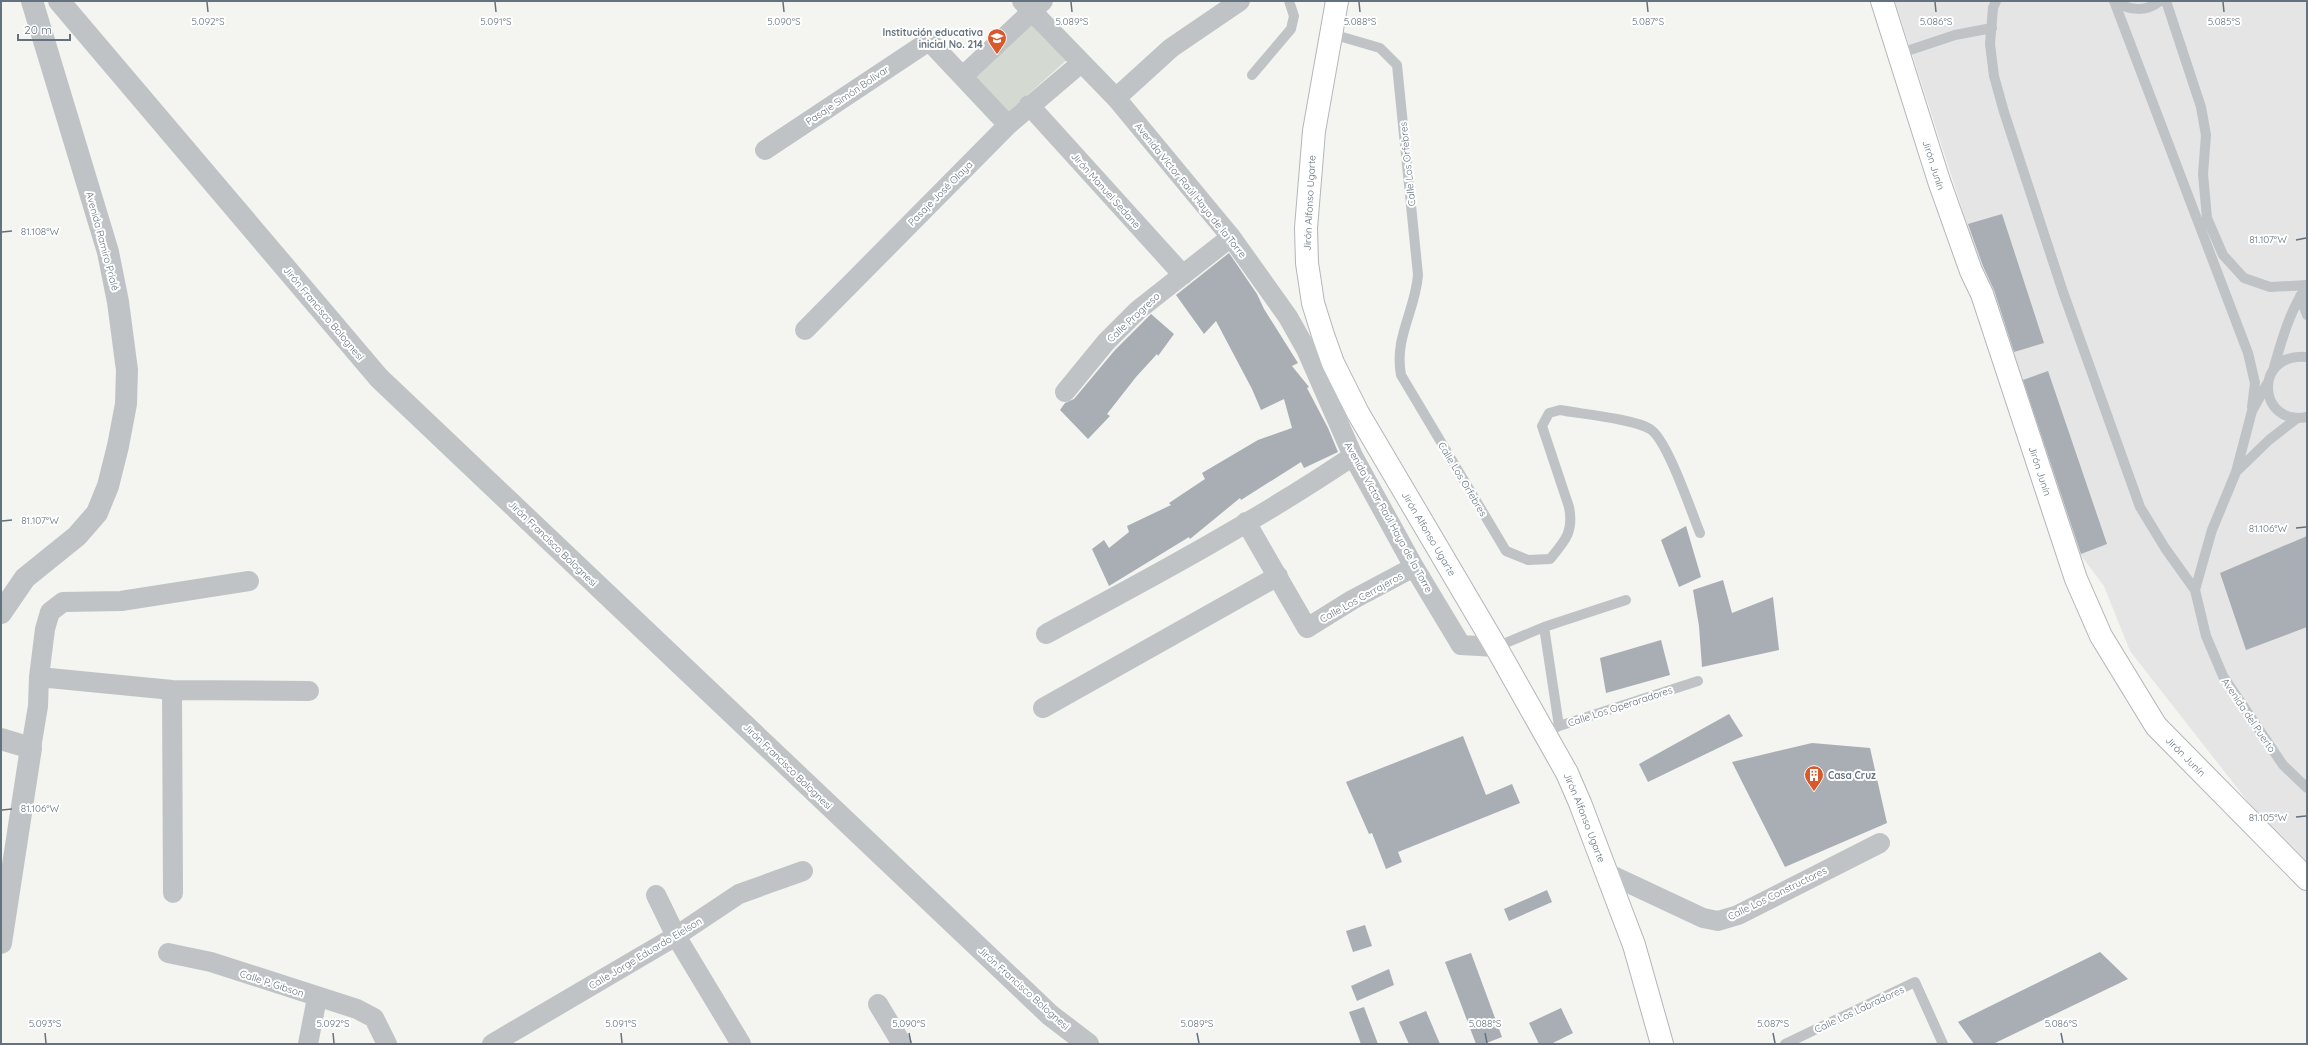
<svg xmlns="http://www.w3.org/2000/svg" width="2308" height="1045" font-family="Quicksand,sans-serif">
	<rect width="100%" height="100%" fill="#f4f4f0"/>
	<path fill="#e4e5e4" d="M1895,1H2307V877L2130,651L2104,586L2080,554L2009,354Z"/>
	<path fill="#d4dad1" d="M1033,19L1068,59L1005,115L971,75Z"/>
	<path fill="#a8aeb4" d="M2002,214L2044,343L2014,352L1994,290L1983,266L1968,224Z
		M1229,253L1257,294L1264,309L1298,363L1292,366L1309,387L1307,388L1328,428L1338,452L1304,468L1301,462L1241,500L1240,498L1190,539L1189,537L1109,586L1092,549L1104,540L1109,548L1129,532L1127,526L1171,505L1169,503L1205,479L1202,473L1258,440L1292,428L1284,399L1261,410L1252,389L1216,321L1204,334L1176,295Z
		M1151,314L1174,334L1158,356L1157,354L1136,377L1107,414L1110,416L1088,439L1060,410L1065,403L1074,399L1115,350Z
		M2048,371L2107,544L2081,554L2023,380Z
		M1686,526L1701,577L1679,587L1661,540Z
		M2307,536V627L2246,650L2220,573Z
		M1723,580L1732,613L1773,597L1779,650L1702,667L1699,626L1693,590Z
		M1661,640L1670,675L1606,693L1600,658Z
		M1729,714L1743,736L1648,782L1639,764Z
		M1463,736L1486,795L1512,784L1520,803L1398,852L1402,862L1386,869L1372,833L1369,834L1346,782Z
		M1812,743L1870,748L1887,823L1785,867L1732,762Z
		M1547,890L1552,902L1509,921L1504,909Z
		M1365,925L1372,946L1353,952L1346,931Z
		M2100,952L2128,979L1993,1044H1974L1958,1022Z
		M1471,953L1502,1037L1484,1044H1476L1445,962Z
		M1389,969L1394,985L1357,1001L1351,986Z
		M1364,1007L1378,1044H1361L1349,1012Z
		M1561,1008L1573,1033L1551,1044H1539L1529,1023Z
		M1426,1011L1440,1044H1409L1399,1022Z"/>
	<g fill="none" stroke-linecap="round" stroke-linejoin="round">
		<defs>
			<g id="secondary">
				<path id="s1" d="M1337,1L1314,131L1306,228L1307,263L1313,303L1323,335L1333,363L1358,413L1496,647L1567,773L1580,803L1634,945L1662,1044"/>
				<path id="s2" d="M1882,1L1939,181L1971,271L1982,294L2076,579L2101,636L2156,726L2307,879"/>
			</g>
		</defs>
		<use href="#secondary" stroke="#b2b6ba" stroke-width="24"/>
		<path stroke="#bfc3c6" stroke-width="10" d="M1996,1L1993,8L1990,44L1994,76L2004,112L2063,292L2140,507L2165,548L2195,590
			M2114,1L2248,353L2255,383L2252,407
			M2116,1C2129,11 2146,12 2160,1
			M2166,1L2201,107L2206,135L2203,174L2207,218L2223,255L2244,278L2270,287L2307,285
			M1332,34L1380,48L1397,65L1418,275C1415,312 1394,337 1401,375L1506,551L1528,560L1550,559C1565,541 1574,532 1569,507L1542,426L1549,413L1560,410C1581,414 1634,419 1650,429C1667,439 1691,511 1700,533
			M1898,54L1955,35L1992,28
			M1252,75L1291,29L1294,16L1289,1
			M2300,296L2307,315
			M2307,357C2252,352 2258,427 2307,417
			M2274,367C2282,339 2290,310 2307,286
			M2267,384L2252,411L2236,472L2212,530L2195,590L2206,636L2223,676L2283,765L2307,788
			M2237,471L2269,440L2296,419
			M1544,627L1559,726
			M1496,647L1544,627L1626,600
			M1543,734L1559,726L1698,681
			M1785,1044L1915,982L1943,1044"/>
		<path stroke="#bfc3c6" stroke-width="20" d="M1022,1L1116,98L1231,237L1288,317L1306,349L1353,456L1414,567L1461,645L1496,647
			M963,76L1043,1
			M1116,98L1171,48L1240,1
			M1029,105L1183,275
			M765,150L929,41L1008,125
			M805,330L1008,125L1081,63
			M1065,392L1106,342L1138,310L1231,237
			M1246,522L1307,628L1352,600L1414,567
			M1046,634C1150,578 1255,522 1353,456
			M39,677L172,690L309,691
			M172,690L173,893
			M1043,708L1278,576
			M31,748L38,706L39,677L45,629L50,612L63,602L121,601L249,581
			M1607,873L1703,918L1718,921L1738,915L1880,843
			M656,895L676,936L741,1044
			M168,953L211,962L357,1009L374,1018L387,1044
			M878,1004L902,1044
			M308,1044L317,998
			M492,1044L676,936L739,894L803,871"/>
		<path stroke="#bfc3c6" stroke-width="22" d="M59,1L379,378L1050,1015L1088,1044
			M1,613L25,578L77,536L97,513L108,486L118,446L126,404L127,370L118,302L108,252L32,1
			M1,739L31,748L1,943"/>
		<use href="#secondary" stroke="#fff" stroke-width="22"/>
	</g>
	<path fill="none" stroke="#64727f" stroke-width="1.5" d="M207,2L208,12M495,2L496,12M783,2L784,12M1071,2L1072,12M1359,2L1360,12M1647,2L1648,12M1935,2L1936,12M2223,2L2224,12M2,232L12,231M2296,240L2306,238M2,521L12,520M2296,528L2306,527M2,810L12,809M2296,817L2306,816M45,1033L46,1043M333,1033L334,1043M621,1033L622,1043M909,1033L911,1043M1197,1033L1199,1043M1485,1033L1487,1043M1773,1033L1775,1043M2061,1033L2063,1043"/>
	<defs>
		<symbol id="school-pin" viewBox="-11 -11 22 30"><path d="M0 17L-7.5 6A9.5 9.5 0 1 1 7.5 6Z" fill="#d85a2c" stroke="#fff"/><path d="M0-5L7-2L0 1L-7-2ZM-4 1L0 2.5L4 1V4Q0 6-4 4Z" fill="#fff"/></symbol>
		<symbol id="building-pin" viewBox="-11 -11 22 30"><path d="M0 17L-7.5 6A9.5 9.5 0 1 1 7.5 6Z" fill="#d85a2c" stroke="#fff"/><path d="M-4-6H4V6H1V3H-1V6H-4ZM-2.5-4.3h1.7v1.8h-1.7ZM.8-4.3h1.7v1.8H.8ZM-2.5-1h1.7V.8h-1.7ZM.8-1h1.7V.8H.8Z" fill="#fff"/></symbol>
	</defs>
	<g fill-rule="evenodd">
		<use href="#school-pin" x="986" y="27" width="22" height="30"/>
		<use href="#building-pin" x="1803" y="764" width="22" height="30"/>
	</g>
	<g text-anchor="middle" stroke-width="4" stroke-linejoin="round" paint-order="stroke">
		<g font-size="10" font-weight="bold" fill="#64727f" stroke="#fff" text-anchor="end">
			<text x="983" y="36">Institución educativa<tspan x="983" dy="12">inicial No. 214</tspan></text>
			<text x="1828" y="779" text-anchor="start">Casa Cruz</text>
		</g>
		<g font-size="10" fill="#64727f" stroke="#fff">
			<text transform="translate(847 95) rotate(-34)" y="4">Pasaje Simón Bolívar</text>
			<text transform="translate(1407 164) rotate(-96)" y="4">Calle Los Orfebres</text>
			<text dy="4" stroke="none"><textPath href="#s2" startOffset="172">Jirón Junín</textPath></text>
			<text transform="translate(1106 190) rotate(48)" y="4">Jirón Manuel Sedane</text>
			<text transform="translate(1191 190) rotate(51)" y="4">Avenida Víctor Raúl Haya de la Torre</text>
			<text transform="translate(940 193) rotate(-45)" y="4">Pasaje José Olaya</text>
			<text transform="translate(1309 203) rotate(-87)" y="4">Jirón Alfonso Ugarte</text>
			<text transform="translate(103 241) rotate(75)" y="4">Avenida Ramiro Prialé</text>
			<text transform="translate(324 313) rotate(50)" y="4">Jirón Francisco Bolognesi</text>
			<text transform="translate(1133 317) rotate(-43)" y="4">Calle Progreso</text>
			<text dy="4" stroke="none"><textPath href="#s2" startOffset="496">Jirón Junín</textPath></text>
			<text transform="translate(1463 479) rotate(59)" y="4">Calle Los Orfebres</text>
			<text transform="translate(1389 517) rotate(61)" y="4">Avenida Víctor Raúl Haya de la Torre</text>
			<text dy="4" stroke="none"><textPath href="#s1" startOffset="564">Jirón Alfonso Ugarte</textPath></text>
			<text transform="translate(553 543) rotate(44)" y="4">Jirón Francisco Bolognesi</text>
			<text transform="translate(1361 597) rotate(-29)" y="4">Calle Los Cerrajeros</text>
			<text transform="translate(1620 706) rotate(-18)" y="4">Calle Los Operaradores</text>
			<text transform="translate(2249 715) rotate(56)" y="4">Avenida del Puerto</text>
			<text dy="4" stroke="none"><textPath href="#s2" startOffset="820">Jirón Junín</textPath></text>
			<text transform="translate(788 766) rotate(44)" y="4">Jirón Francisco Bolognesi</text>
			<text dy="4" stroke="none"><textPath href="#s1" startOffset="888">Jirón Alfonso Ugarte</textPath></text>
			<text transform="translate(1777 893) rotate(-26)" y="4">Calle Los Constructores</text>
			<text transform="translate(645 953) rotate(-31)" y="4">Calle Jorge Eduardo Eielson</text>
			<text transform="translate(272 983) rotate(18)" y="4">Calle P. Gibson</text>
			<text transform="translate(1024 988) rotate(42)" y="4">Jirón Francisco Bolognesi</text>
			<text transform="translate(1859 1009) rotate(-25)" y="4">Calle Los Labradores</text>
		</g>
	</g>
	<g font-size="10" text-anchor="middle" fill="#64727f" stroke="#fff" stroke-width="4" stroke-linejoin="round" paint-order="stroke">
		<text x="208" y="25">5.092°S</text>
		<text x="496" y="25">5.091°S</text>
		<text x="784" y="25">5.090°S</text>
		<text x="1072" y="25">5.089°S</text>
		<text x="1360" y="25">5.088°S</text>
		<text x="1648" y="25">5.087°S</text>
		<text x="1936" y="25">5.086°S</text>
		<text x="2224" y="25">5.085°S</text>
		<text x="40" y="235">81.108°W</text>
		<text x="2268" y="243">81.107°W</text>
		<text x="40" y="524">81.107°W</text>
		<text x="2268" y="532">81.106°W</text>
		<text x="40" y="812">81.106°W</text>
		<text x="2268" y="821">81.105°W</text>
		<text x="45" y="1027">5.093°S</text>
		<text x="333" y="1027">5.092°S</text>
		<text x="621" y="1027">5.091°S</text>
		<text x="909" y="1027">5.090°S</text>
		<text x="1197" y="1027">5.089°S</text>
		<text x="1485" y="1027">5.088°S</text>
		<text x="1773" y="1027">5.087°S</text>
		<text x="2061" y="1027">5.086°S</text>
	</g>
	<rect width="2308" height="1045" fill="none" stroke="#64727f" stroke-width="4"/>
	<path d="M18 34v6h52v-6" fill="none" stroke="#64727f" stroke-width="2"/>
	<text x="24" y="34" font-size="12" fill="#64727f" stroke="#ffffff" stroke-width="3" paint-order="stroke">20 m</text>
</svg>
